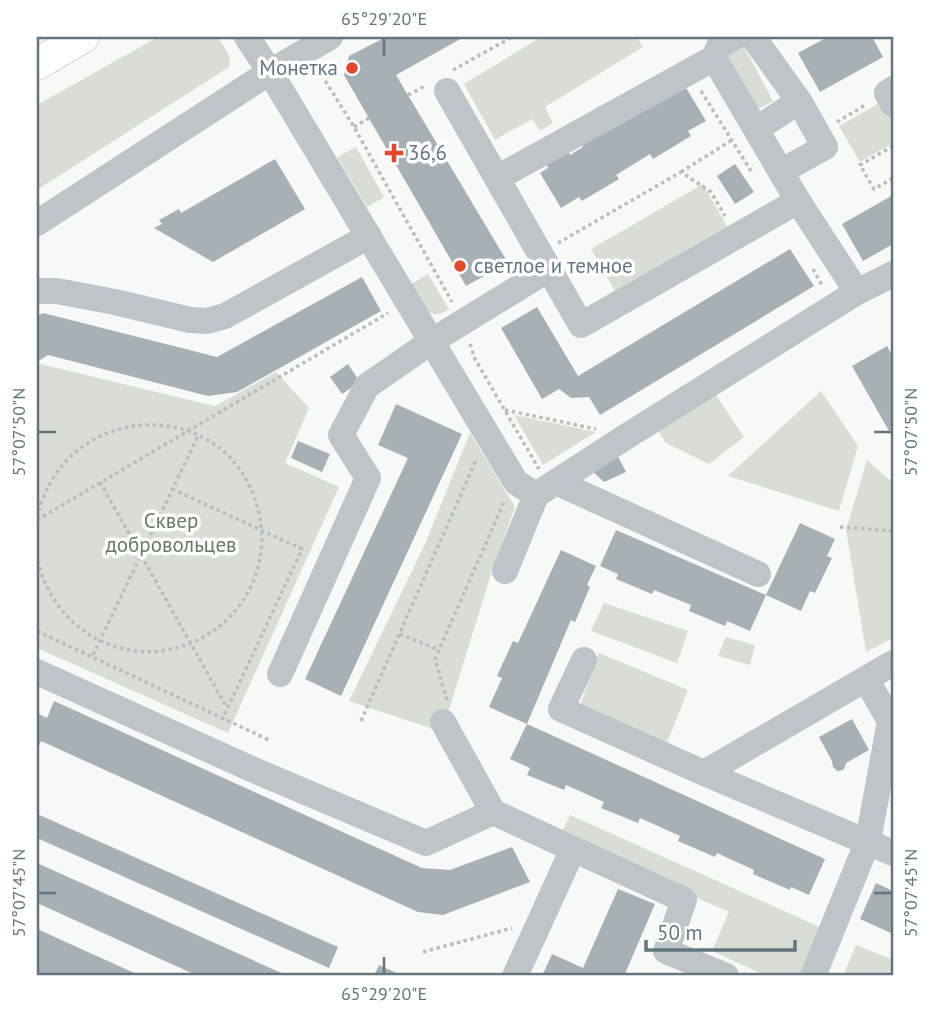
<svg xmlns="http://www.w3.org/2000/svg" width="930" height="1013" font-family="'PT Sans',sans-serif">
	<rect width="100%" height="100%" fill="#f8f8f6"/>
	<path fill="#d8ddd5" d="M158,37H218L230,57L229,67L37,190V105Z
		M541,37H637L643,47L545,107L553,123L540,131L532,119L495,140L464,84Z
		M740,45L744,47L773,101L760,108L751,107L721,57Z
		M885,100L893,114V143L860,162L839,126Z
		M356,147L384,197L367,207L337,157Z
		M703,184L727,226L615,291L591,249Z
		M428,274L449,309C446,311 442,313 438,314C424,316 417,294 411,284Z
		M40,364L215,406L276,372L309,408L285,463L339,487L228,733L37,648V366Z
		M821,391L858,446L839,511L728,476Z
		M716,395L744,437L709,464L666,443L657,429Z
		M514,415L596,432L543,465Z
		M470,433L515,507L492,571L442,732L349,701L425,544Z
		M867,460L893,483V638L866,652L846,530Z
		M604,603L688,631L677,663L591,631Z
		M726,637L755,645L750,665L718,656Z
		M599,653L688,690L666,745L579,708Z
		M570,815L822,928L800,976H767L712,951L729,912L560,836Z
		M856,945L893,960V976H843Z"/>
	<path fill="#a6b0b5" d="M386,37H464L396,75L508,263L466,286L344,75L349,56Z
		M822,37H872L883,57L820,92L798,53L824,39Z
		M685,86L706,121L688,131L691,136L653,159L650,154L616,175L619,179L582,201L579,197L561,208L540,173L548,168L546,164L568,151L570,155L583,147L581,144L600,132L602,135Z
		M275,159L305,209L213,262L154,228L162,224L159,220L179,209L181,213Z
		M735,164L754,192L735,204L717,176Z
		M893,195V244L863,261L842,224Z
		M790,249L814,286L600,415L589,397L571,398L559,389L542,399L501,328L537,307L578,376Z
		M362,277L381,311L237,392L208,396L48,355L37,362V316L43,313L217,357Z
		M887,346L893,357V438L852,366Z
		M348,364L360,382L342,394L330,377Z
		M396,404L462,434L341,696L305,679L408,458L378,445Z
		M298,441L330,454L322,472L291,458Z
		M615,451L626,472L604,482L588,467Z
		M800,523L835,539L827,556L832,558L815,593L810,591L801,611L766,595Z
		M616,530L766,595L750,631L727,621L725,626L689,611L691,605L654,590L652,594L616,579L618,574L600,566Z
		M561,550L596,566L587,585L590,587L575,622L571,620L527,724L489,707L502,678L497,676L513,641L518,643Z
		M54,701L422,868L450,870L512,847L530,882L443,915L418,912L41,741L37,751V713L47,718Z
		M852,719L869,750L846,763L845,767L843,770L837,771L833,767L832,761L819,737Z
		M527,724L825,859L809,895L791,887L790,890L753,874L754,870L717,853L715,857L678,841L680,836L640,818L638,823L601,808L604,802L566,785L564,790L527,775L530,768L510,759Z
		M37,814L338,947L329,968L37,838Z
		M37,863L288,976H198L37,903Z
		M876,883L893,891V934L860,919Z
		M618,889L655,904L624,976H542L552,954L583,968Z
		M37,929L141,976H46L37,972Z
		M379,965L403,976H374Z"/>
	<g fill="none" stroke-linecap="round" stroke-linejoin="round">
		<defs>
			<path id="major" d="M37,64L83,37"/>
		</defs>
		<use href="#major" stroke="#b3b9bc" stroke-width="33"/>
		<path stroke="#b9bdc0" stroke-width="3.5" stroke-dasharray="3.5 3.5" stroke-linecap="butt" d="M318,69L354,127L452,302
			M453,70L512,37
			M701,91L753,174
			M408,95L425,86
			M837,122L867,104
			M354,127L369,118
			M893,146L860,165L874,189L893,178
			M681,172L732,140
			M558,243L681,172L711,192L725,216
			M813,269L823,287
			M470,344L475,359L539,469
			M505,410L596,429
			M100,482L227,708
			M172,489L302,549L223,718
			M37,518C63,399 228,392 258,509C264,533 263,559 253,582C240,613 213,637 180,647C114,666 51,624 37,558
			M37,520L388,313
			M840,527L893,531
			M37,631L269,740
			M400,634L439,650
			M93,655L198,436
			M447,700L435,659L505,500
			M361,721L477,458
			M423,952L512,928"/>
		<path stroke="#bfc4c8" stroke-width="26" d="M247,37L270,72L514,479L517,483L536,495L627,436L857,292L893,274
			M753,37L799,101L825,147L782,171
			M714,58L719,46L735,37
			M893,89L887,93L893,104
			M447,91L581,325L798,201L857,292
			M757,129L799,101
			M497,178L714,58L798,201
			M37,223L270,72L330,37
			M37,291H57L115,302L190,320L207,321L225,316L369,236
			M556,482L758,574
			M505,571L536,495
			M584,660L561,709L704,773L893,853
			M37,672L256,771L426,843L493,812L573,849
			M280,674L368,478L341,435L367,386L432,341L549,269
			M443,722L493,812
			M704,773L893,663
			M515,976L573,849L684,900L666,951L726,976
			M813,976L868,841L890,721L866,679"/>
		<use href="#major" stroke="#fff" stroke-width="32"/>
	</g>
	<path fill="none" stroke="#637680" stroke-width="2.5" d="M384,38V56M38,432H56M874,432H892M38,893H56M874,893H892M384,957V974"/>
	<g fill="#e2482b" stroke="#fff" stroke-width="2.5">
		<circle cx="352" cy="68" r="7"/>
		<path d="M390.5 142.5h7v7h7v7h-7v7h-7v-7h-7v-7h7z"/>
		<circle cx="460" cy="266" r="7"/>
	</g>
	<g text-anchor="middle" stroke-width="7" stroke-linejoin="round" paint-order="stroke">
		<g font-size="21" fill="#637680" stroke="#fff" text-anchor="start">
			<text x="338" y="75" text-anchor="end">Монетка</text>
			<text x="408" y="160">36,6</text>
			<text x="474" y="273">светлое и темное</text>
		</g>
		<g font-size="21" fill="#687962" stroke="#fff">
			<text x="171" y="528">Сквер<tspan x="171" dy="24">добровольцев</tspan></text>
		</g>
	</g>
	<rect width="930" height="1013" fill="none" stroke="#ffffff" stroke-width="77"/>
	<path d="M646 940v10h149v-10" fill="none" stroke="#637680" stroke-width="3.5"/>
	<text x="657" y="940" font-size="21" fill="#637680" stroke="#ffffff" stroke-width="5" paint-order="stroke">50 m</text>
	<rect x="38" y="38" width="854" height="936" fill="none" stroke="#637680" stroke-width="2.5"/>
	<g font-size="18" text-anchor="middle" fill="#637680">
		<text x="384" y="25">65°29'20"E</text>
		<text transform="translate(19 432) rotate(-90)" y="6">57°07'50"N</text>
		<text transform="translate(911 432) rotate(-90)" y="6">57°07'50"N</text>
		<text transform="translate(19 893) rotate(-90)" y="6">57°07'45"N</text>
		<text transform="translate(911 893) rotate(-90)" y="6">57°07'45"N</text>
		<text x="384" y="1000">65°29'20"E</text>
	</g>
</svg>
